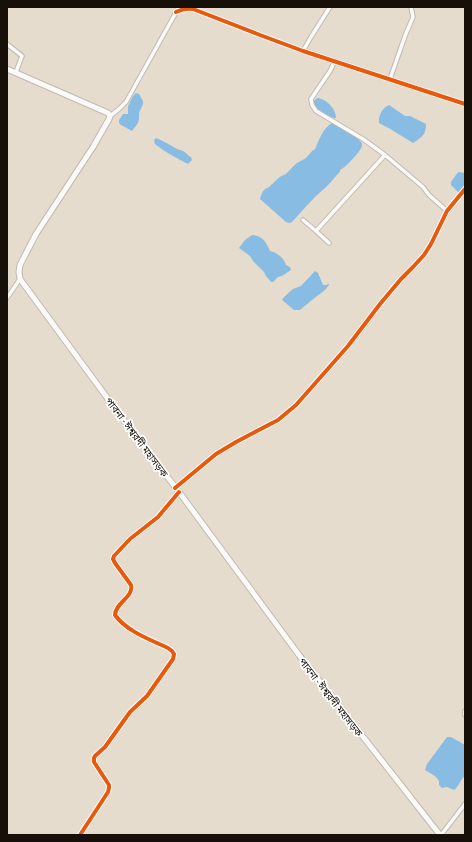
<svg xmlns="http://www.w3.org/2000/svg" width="472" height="842" font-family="'PT Sans Narrow','Noto Sans Bengali',sans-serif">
	<rect width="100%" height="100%" fill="#e5dcce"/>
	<path fill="#88bce3" d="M136,93L139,94L143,101V104L139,113V119L138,123L132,131L121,125L119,123V120L123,114H128V106L133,96Z
		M317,98C327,99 336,109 336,118H334C325,114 318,112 314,103V101Z
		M389,105L405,116H410L426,124C426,135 422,137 413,143L392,130L379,123C378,116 382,108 389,105Z
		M332,123C338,124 361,138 362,144C364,149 345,168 340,170V172C334,177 331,183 325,188C313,198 303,210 292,222L289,223L286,222L260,199C261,196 262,192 264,190C266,188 269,188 270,186C276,181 279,176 286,174C290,170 293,166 297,163C300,161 303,160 306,158C309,155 311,151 315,149C319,140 323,128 332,123Z
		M156,138C164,141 170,145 177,149C179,150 181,150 183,151C187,153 188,156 191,157L192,160L188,164C176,158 165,152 155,144L154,140Z
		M458,172L465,173V187L460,192H458L451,185V182Z
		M252,235C263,236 266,242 270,251C278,253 284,258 286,265L290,267L291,270L282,276L278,277L273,282H271L266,276L264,272L253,261L250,256L239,248L245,240Z
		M315,271L318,273L323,285H326L329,284V285C323,293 319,294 312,300C308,303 304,307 300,310H294L282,300L284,297L293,289L301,286Z
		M447,737H451L465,745V776C460,780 460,785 454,790L447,787L442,788L439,785V781L435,776L425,770L427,764Z"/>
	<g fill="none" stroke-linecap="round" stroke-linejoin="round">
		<defs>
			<path id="minor" d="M176,12C182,9 186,8 193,9L260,35L303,51L465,104
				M7,44L22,56L16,72
				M303,51L311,37L330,7
				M335,61L330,71L311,99L312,105L316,111L363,139L385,155L423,187L429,195L447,211
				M390,79L405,36L413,17L411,7
				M110,116L119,109L126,102L179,7
				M303,220L316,231
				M329,243L316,231L385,155
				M7,298L20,279
				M175,488L216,454L236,442L278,420L296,405L348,346L380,304L401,279L413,267L424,255L431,244L447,211L465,189
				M465,711V715
				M80,835L108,792L109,788V785L94,762V758L95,756L105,747L130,712L147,696L173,659L174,654L172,651L168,648C151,640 126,631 115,615C115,603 134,597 131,585L115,563L113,559L114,556L130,539L158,517L179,492
				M441,835L465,804"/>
			<path id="primary" d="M7,69L108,113L110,116L109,119L93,147L36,234L20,265L19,272L20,279L108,399L182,496L299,655L440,835"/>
		</defs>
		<use href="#minor" stroke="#c1bab0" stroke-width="5.5"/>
		<use href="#primary" stroke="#c1bab0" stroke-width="7"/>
		<use href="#minor" stroke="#fbfaf8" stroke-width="3.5"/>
		<use href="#primary" stroke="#fbfaf8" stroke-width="5"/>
		<defs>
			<path id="cycleway" d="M176,12C182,9 186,8 193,9L260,35L303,51L465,104
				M175,488L216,454L236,442L278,420L296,405L348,346L380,304L401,279L413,267L424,255L431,244L447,211L465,189
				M80,835L108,792L109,788V785L94,762V758L95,756L105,747L130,712L147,696L173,659L174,654L172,651L168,648C151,640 126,631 115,615C115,603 134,597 131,585L115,563L113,559L114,556L130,539L158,517L179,492"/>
		</defs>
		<use href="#cycleway" stroke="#fff" stroke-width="6"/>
		<use href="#cycleway" stroke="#e8590c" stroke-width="4"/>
	</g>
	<g text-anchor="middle" stroke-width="3.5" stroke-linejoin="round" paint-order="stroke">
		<g font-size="10" fill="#161008" stroke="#fff">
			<text transform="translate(137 437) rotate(53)" y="4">পাবনা - ঈশ্বরদী মহাসড়ক</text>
			<text transform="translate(331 697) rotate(52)" y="4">পাবনা - ঈশ্বরদী মহাসড়ক</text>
		</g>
	</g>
	<rect width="472" height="842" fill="none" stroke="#161008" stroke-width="16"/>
</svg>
